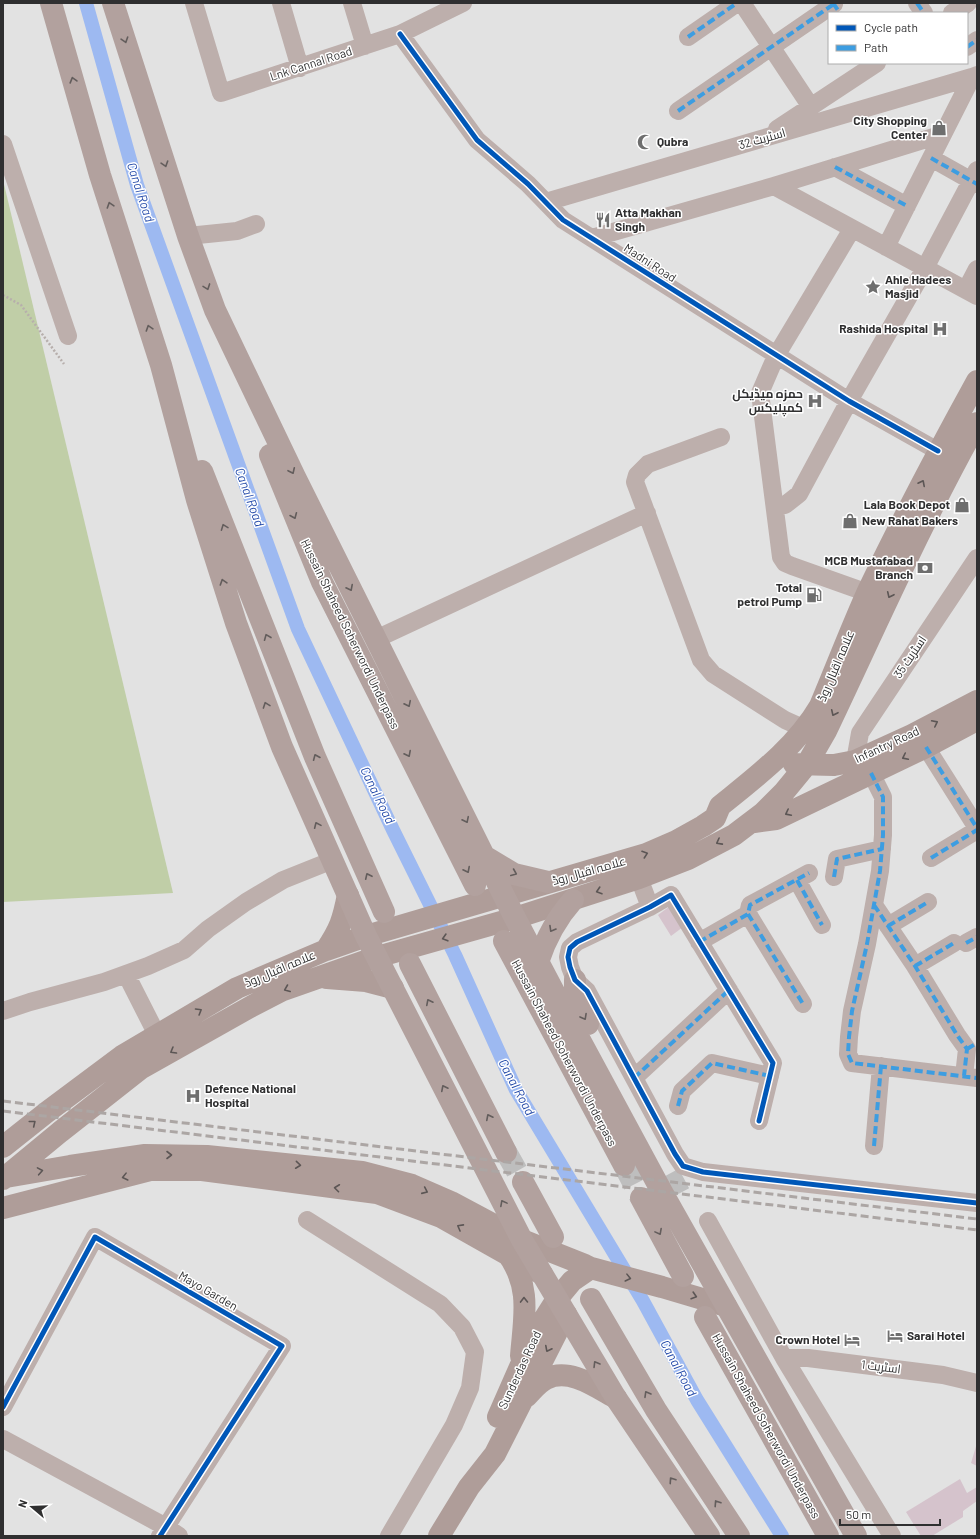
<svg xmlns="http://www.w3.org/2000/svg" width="980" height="1539" font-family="Barlow,Cairo,sans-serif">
	<rect width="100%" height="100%" fill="#e2e2e2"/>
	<path fill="#c0cea7" d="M3,180L173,893L3,902Z"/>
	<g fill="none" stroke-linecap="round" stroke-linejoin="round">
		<path stroke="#9db9f1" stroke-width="14" d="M86,3L137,185L298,629L393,830L455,955L516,1090L643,1301L697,1400L782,1536"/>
	</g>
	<path fill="#d5c3cc" d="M674,903L687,924L671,936L658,915Z
		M977,1443V1466L971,1463Z
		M960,1479L967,1493L977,1487V1501L963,1511V1517L932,1536H921L906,1512Z"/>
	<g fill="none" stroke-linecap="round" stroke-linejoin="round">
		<path stroke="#bebebe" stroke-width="22" stroke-dasharray="22 11" stroke-linecap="butt" d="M506,1152L523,1182
			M624,1165L641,1198
			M669,1174L683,1200"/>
		<path stroke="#b7afac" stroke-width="2.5" stroke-dasharray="2 2" stroke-linecap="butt" d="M3,295L21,305L64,364"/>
		<path stroke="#bdafac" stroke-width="18" d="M194,3L221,93L400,34L463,3
			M281,3L300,68
			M352,3L365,46
			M742,3L811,107
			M917,3L924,13
			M952,13L968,3
			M400,34L477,140L528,184L563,220L849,401L938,451
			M688,37L737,3
			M967,47L977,40
			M678,111L834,4
			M777,129L877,63
			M3,144L68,336
			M931,158L977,184
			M835,167L907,206
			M774,186L977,296
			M546,202L972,77L977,75
			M852,229L776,356L760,393L781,557L785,563L792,566L868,593
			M188,236L237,231L256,224
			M592,238L774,186L943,134
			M886,247L972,77
			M966,290L977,269
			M721,437L648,464L637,475L635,482L701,660L713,674L785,720L805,729
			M775,507L785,505L799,494L849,401L925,268L977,170
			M376,639L647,513
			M926,747L977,828
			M855,761L860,733L977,558
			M871,773L883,797V835L880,871L867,944L852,1011L849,1037L848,1054L852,1063L977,1078
			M931,858L977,830
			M834,877L837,859L882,849
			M639,878L650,907
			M797,880L822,925
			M874,905L915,966L957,1035L967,1049L964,1076
			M748,914L803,1004
			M888,926L928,902
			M699,942L748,914L750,905L809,873
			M966,943L977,937
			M915,966L954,943
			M126,974L157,1035
			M3,1011L30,1002L104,982L148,966L184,950L208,929L246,902L283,880L333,860
			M634,1078L729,990
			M678,1106L682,1091L712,1063L770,1076
			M759,1121L773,1063L671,895L650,907L577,942L570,948L568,957L570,967L575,980L587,991L675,1154L683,1166L703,1172L977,1203
			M874,1146L881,1066
			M307,1220L440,1304L462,1327L475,1352L470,1388L454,1425L389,1536
			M708,1221L784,1358L892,1536
			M784,1358H808L943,1375L977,1383
			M3,1407L95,1237L282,1346L160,1536
			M3,1439L166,1527L179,1536"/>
		<path stroke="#af9d99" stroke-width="22" d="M794,764L834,765L855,761L912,735L977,701
			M754,822L776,819L926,747L977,720
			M326,950C340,929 343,920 348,895
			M327,978L366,981L393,988
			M3,1147L47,1112L122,1056L237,988L326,950L366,936L646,854L676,841L703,826L715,818L720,806C757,776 796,747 820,706C836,668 851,629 868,591C902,520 939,450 977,381
			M6,1177L70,1166L145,1155L207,1156L362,1172L412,1185L451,1202L522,1240L585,1265L591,1268L662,1287L726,1306
			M3,1179L60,1132L140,1069L252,1006L283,990L377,957L515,918L639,878L688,859L734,835L763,813L784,792L807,764L826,731C875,628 921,523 977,423
			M3,1208L150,1170H202L377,1193L441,1217L542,1274
			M507,1253C532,1287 524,1317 521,1356
			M527,1396C533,1390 538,1383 546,1379C569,1367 596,1387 616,1398
			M498,1417L520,1367L543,1321L557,1299L572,1281L591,1268
			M439,1536L469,1487L495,1454L566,1314"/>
		<path stroke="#b2a19e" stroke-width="22" d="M51,3L100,175L161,365L197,500L236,623L282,747L366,936L522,1240L616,1398L709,1536
			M113,3L188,236L215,310L295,477L515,918L554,992L662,1192L856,1536
			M270,455L322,582L475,885
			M202,471L315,757L384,912
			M484,856L514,874L548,882
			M504,941L624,1165
			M538,962C546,938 556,919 573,900
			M410,964L506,1152
			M575,980V1000L588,1024
			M523,1182L553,1237
			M641,1198L683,1276
			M591,1299L656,1410L739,1536
			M705,1317L828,1536"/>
		<path stroke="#aca6a4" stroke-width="3" stroke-dasharray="8 4" stroke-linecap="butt" d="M3,1101L977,1219
			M3,1111L977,1230"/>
		<path stroke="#3d9de1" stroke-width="4" stroke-dasharray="8 4" stroke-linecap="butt" d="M833,3L840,13
			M917,3L924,13
			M688,37L737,3
			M967,47L977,40
			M875,63V64
			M678,111L834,4
			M931,158L977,184
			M835,167L907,206
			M926,747L977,828
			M871,773L883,797V835L880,871L867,944L852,1011L849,1037L848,1054L852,1063L977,1078
			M931,858L977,830
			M834,877L837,859L882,849
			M797,880L822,925
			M874,905L915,966L957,1035L967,1049L964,1076
			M748,914L803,1004
			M888,926L928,902
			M699,942L748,914L750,905L809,873
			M966,943L977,937
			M915,966L954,943
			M967,1049L977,1043
			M634,1078L729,990
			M678,1106L682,1091L712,1063L770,1076
			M874,1146L881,1066"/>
		<defs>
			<path id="cycleway" d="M400,34L477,140L528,184L563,220L849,401L938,451
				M759,1121L773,1063L671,895L650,907L577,942L570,948L568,957L570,967L575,980L587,991L675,1154L683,1166L703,1172L977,1203
				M3,1407L95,1237L282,1346L160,1536"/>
		</defs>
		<use href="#cycleway" stroke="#fff" stroke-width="8"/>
		<use href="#cycleway" stroke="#0057b8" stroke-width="5"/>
	</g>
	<defs><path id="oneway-chevron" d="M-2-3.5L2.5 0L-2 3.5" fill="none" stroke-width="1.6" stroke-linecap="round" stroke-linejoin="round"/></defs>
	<g stroke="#635d5c">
		<use href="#oneway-chevron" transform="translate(125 40) rotate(72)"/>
		<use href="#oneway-chevron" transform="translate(73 80) rotate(-106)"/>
		<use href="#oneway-chevron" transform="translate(165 164) rotate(72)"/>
		<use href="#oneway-chevron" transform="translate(110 205) rotate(-108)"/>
		<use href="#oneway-chevron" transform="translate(207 287) rotate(70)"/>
		<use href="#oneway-chevron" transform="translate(149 328) rotate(-108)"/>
		<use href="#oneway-chevron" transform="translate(292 471) rotate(65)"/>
		<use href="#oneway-chevron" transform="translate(294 516) rotate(67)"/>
		<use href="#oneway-chevron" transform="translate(224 527) rotate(-111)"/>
		<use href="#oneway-chevron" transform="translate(223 582) rotate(-108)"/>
		<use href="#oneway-chevron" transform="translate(350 588) rotate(63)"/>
		<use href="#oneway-chevron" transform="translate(267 637) rotate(-112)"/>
		<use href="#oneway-chevron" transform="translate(408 704) rotate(64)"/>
		<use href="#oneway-chevron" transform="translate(266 705) rotate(-110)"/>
		<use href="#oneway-chevron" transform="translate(408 754) rotate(63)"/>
		<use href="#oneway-chevron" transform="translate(316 757) rotate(-113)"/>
		<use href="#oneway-chevron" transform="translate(466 820) rotate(64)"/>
		<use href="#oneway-chevron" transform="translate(317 825) rotate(-114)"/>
		<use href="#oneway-chevron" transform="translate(467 870) rotate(63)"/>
		<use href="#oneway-chevron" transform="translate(514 873) rotate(23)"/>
		<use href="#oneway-chevron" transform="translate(368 876) rotate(-115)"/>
		<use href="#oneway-chevron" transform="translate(552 929) rotate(120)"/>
		<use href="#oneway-chevron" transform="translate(429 1002) rotate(-117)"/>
		<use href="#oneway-chevron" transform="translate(584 1017) rotate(61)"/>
		<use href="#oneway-chevron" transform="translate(444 1088) rotate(-117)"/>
		<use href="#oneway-chevron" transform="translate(489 1117) rotate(-117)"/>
		<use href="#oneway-chevron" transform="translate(503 1203) rotate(-118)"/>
		<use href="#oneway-chevron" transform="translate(659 1232) rotate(62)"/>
		<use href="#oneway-chevron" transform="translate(596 1364) rotate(-121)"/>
		<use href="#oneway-chevron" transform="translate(647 1394) rotate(-120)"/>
		<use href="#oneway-chevron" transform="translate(672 1480) rotate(-124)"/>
		<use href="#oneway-chevron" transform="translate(717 1503) rotate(-123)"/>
	</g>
	<g stroke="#5c5655">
		<use href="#oneway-chevron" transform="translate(922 483) rotate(-63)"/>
		<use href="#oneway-chevron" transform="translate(890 595) rotate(115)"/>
		<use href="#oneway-chevron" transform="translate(834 713) rotate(115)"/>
		<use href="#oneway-chevron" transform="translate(935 723) rotate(-27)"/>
		<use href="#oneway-chevron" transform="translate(905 757) rotate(154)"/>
		<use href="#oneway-chevron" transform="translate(788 813) rotate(153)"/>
		<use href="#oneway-chevron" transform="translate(719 842) rotate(152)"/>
		<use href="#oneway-chevron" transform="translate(645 854) rotate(-19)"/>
		<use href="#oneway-chevron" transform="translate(599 891) rotate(162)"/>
		<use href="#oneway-chevron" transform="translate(445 938) rotate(164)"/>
		<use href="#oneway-chevron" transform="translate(287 989) rotate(158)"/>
		<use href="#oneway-chevron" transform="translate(199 1011) rotate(-31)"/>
		<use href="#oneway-chevron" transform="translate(173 1051) rotate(150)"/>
		<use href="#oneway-chevron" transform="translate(33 1123) rotate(-39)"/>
		<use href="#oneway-chevron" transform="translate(169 1155)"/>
		<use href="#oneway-chevron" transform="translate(298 1165) rotate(6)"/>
		<use href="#oneway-chevron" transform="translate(40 1171) rotate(-10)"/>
		<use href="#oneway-chevron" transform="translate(125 1177) rotate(166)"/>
		<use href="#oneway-chevron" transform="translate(337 1188) rotate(-173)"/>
		<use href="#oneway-chevron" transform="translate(425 1191) rotate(24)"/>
		<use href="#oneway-chevron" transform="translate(460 1227) rotate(-151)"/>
		<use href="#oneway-chevron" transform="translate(628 1278) rotate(14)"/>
		<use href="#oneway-chevron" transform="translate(694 1296) rotate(17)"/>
		<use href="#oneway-chevron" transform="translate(524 1300) rotate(-91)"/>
		<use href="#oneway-chevron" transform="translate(548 1349) rotate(117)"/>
	</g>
	<defs>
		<symbol id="shop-bare" viewBox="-9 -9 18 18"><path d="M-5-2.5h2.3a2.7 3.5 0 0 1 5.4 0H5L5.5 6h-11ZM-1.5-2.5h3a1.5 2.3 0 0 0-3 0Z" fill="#6e6e6e" stroke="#fff" stroke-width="2.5" paint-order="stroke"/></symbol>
		<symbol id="mosque-bare" viewBox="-9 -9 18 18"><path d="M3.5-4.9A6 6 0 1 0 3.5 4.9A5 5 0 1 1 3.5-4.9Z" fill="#6e6e6e" stroke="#fff" stroke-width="2.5" paint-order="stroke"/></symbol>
		<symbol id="restaurant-bare" viewBox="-9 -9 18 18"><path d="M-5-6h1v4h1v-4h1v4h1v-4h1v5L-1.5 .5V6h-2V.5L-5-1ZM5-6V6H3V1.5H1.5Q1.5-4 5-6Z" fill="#6e6e6e" stroke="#fff" stroke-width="2.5" paint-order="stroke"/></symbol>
		<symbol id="sight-bare" viewBox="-9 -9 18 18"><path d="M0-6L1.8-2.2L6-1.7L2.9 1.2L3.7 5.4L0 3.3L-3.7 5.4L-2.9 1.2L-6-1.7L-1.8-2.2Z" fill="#6e6e6e" stroke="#fff" stroke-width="2.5" paint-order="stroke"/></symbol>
		<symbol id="hospital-bare" viewBox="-9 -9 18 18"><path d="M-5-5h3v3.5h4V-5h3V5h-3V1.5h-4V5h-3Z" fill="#6e6e6e" stroke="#fff" stroke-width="2.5" paint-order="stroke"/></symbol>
		<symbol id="bank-bare" viewBox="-9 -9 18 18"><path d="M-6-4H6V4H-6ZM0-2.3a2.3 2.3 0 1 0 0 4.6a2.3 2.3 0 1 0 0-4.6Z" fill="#6e6e6e" stroke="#fff" stroke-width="2.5" paint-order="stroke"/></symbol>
		<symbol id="fuel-bare" viewBox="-9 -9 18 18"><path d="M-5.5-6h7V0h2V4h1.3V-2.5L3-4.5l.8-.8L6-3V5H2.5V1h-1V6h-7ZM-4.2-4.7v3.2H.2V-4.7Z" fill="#6e6e6e" stroke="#fff" stroke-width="2.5" paint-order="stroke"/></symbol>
		<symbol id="hotel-bare" viewBox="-9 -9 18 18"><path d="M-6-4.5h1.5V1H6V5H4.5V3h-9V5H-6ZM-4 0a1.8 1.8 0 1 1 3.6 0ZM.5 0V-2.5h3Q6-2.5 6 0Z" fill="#6e6e6e" stroke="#fff" stroke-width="2.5" paint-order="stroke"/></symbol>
	</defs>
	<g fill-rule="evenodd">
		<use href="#shop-bare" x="928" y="117" width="22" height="22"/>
		<use href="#mosque-bare" x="634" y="131" width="22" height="22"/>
		<use href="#restaurant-bare" x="592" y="209" width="22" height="22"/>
		<use href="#sight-bare" x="862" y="276" width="22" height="22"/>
		<use href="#hospital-bare" x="929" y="318" width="22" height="22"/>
		<use href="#hospital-bare" x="804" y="390" width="22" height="22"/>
		<use href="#shop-bare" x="951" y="494" width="22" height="22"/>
		<use href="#shop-bare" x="839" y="510" width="22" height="22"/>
		<use href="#bank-bare" x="914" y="557" width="22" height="22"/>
		<use href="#fuel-bare" x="803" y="584" width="22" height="22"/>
		<use href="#hospital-bare" x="182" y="1085" width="22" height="22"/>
		<use href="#hotel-bare" x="884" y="1325" width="22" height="22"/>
		<use href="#hotel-bare" x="841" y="1329" width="22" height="22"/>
	</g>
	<g text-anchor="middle" stroke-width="3" stroke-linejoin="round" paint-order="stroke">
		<g font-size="12" fill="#2f2f30" stroke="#fff">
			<text transform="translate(311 64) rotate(-18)" y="4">Lnk Cannal Road</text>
			<text transform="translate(762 139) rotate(-16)" y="4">اسٹریٹ 32</text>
			<text transform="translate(650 263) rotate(33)" y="4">Madni Road</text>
			<text transform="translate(350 634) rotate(64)" y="4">Hussain Shaheed Soherwordi Underpass</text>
			<text transform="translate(910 657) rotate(-56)" y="4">اسٹریٹ 35</text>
			<text transform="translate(836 666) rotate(-67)" y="4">علامہ اقبال روڈ</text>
			<text transform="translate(887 745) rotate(-25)" y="4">Infantry Road</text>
			<text transform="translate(589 871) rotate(-16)" y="4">علامہ اقبال روڈ</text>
			<text transform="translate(280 969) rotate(-23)" y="4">علامہ اقبال روڈ</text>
			<text transform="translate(564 1053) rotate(62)" y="4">Hussain Shaheed Soherwordi Underpass</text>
			<text transform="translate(208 1291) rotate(30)" y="4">Mayo Garden</text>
			<text transform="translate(881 1367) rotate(7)" y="4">اسٹریٹ 1</text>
			<text transform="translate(520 1370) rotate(-65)" y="4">Sunderdas Road</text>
			<text transform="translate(766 1426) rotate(61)" y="4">Hussain Shaheed Soherwordi Underpass</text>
		</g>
		<g font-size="12" font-weight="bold" fill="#2f2f30" stroke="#fff" text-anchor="end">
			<text x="927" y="125">City Shopping<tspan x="927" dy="14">Center</tspan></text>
			<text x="657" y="146" text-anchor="start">Qubra</text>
			<text x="615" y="217" text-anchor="start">Atta Makhan<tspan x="615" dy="14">Singh</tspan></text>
			<text x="885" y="284" text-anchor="start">Ahle Hadees<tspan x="885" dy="14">Masjid</tspan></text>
			<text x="928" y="333">Rashida Hospital</text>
			<text x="803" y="398">حمزہ میڈیکل<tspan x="803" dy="14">کمپلیکس</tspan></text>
			<text x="950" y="509">Lala Book Depot</text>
			<text x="862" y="525" text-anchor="start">New Rahat Bakers</text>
			<text x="913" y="565">MCB Mustafabad<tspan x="913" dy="14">Branch</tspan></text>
			<text x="802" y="592">Total<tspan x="802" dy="14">petrol Pump</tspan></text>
			<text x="205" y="1093" text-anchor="start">Defence National<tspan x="205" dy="14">Hospital</tspan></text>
			<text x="907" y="1340" text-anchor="start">Sarai Hotel</text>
			<text x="840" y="1344">Crown Hotel</text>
		</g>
		<g font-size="13" font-style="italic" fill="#264caa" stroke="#fff">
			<text transform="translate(141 192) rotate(72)" y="5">Canal Road</text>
			<text transform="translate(250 497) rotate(70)" y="5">Canal Road</text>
			<text transform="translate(378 795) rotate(64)" y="5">Canal Road</text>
			<text transform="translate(517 1087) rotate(62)" y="5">Canal Road</text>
			<text transform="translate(679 1368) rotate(62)" y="5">Canal Road</text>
		</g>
	</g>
	<rect width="980" height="1539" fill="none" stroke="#2f2f30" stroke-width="8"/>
	<rect x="828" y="12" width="140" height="52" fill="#ffffff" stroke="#acacac"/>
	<rect x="836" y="25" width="20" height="6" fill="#0057b8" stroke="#acacac"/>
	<text x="864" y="32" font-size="12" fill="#2f2f30">Cycle path</text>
	<rect x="836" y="45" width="20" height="6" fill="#3d9de1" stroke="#acacac"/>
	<text x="864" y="52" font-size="12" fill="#2f2f30">Path</text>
	<g transform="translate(32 1507) rotate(289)" stroke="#ffffff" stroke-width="3" paint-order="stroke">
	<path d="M0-3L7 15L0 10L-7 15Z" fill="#2f2f30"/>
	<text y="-6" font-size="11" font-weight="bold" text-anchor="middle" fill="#2f2f30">N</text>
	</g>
	<path d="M840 1519v6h100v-6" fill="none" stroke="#2f2f30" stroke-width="2"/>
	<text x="846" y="1519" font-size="12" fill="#2f2f30" stroke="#ffffff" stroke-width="3" paint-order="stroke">50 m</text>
</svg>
